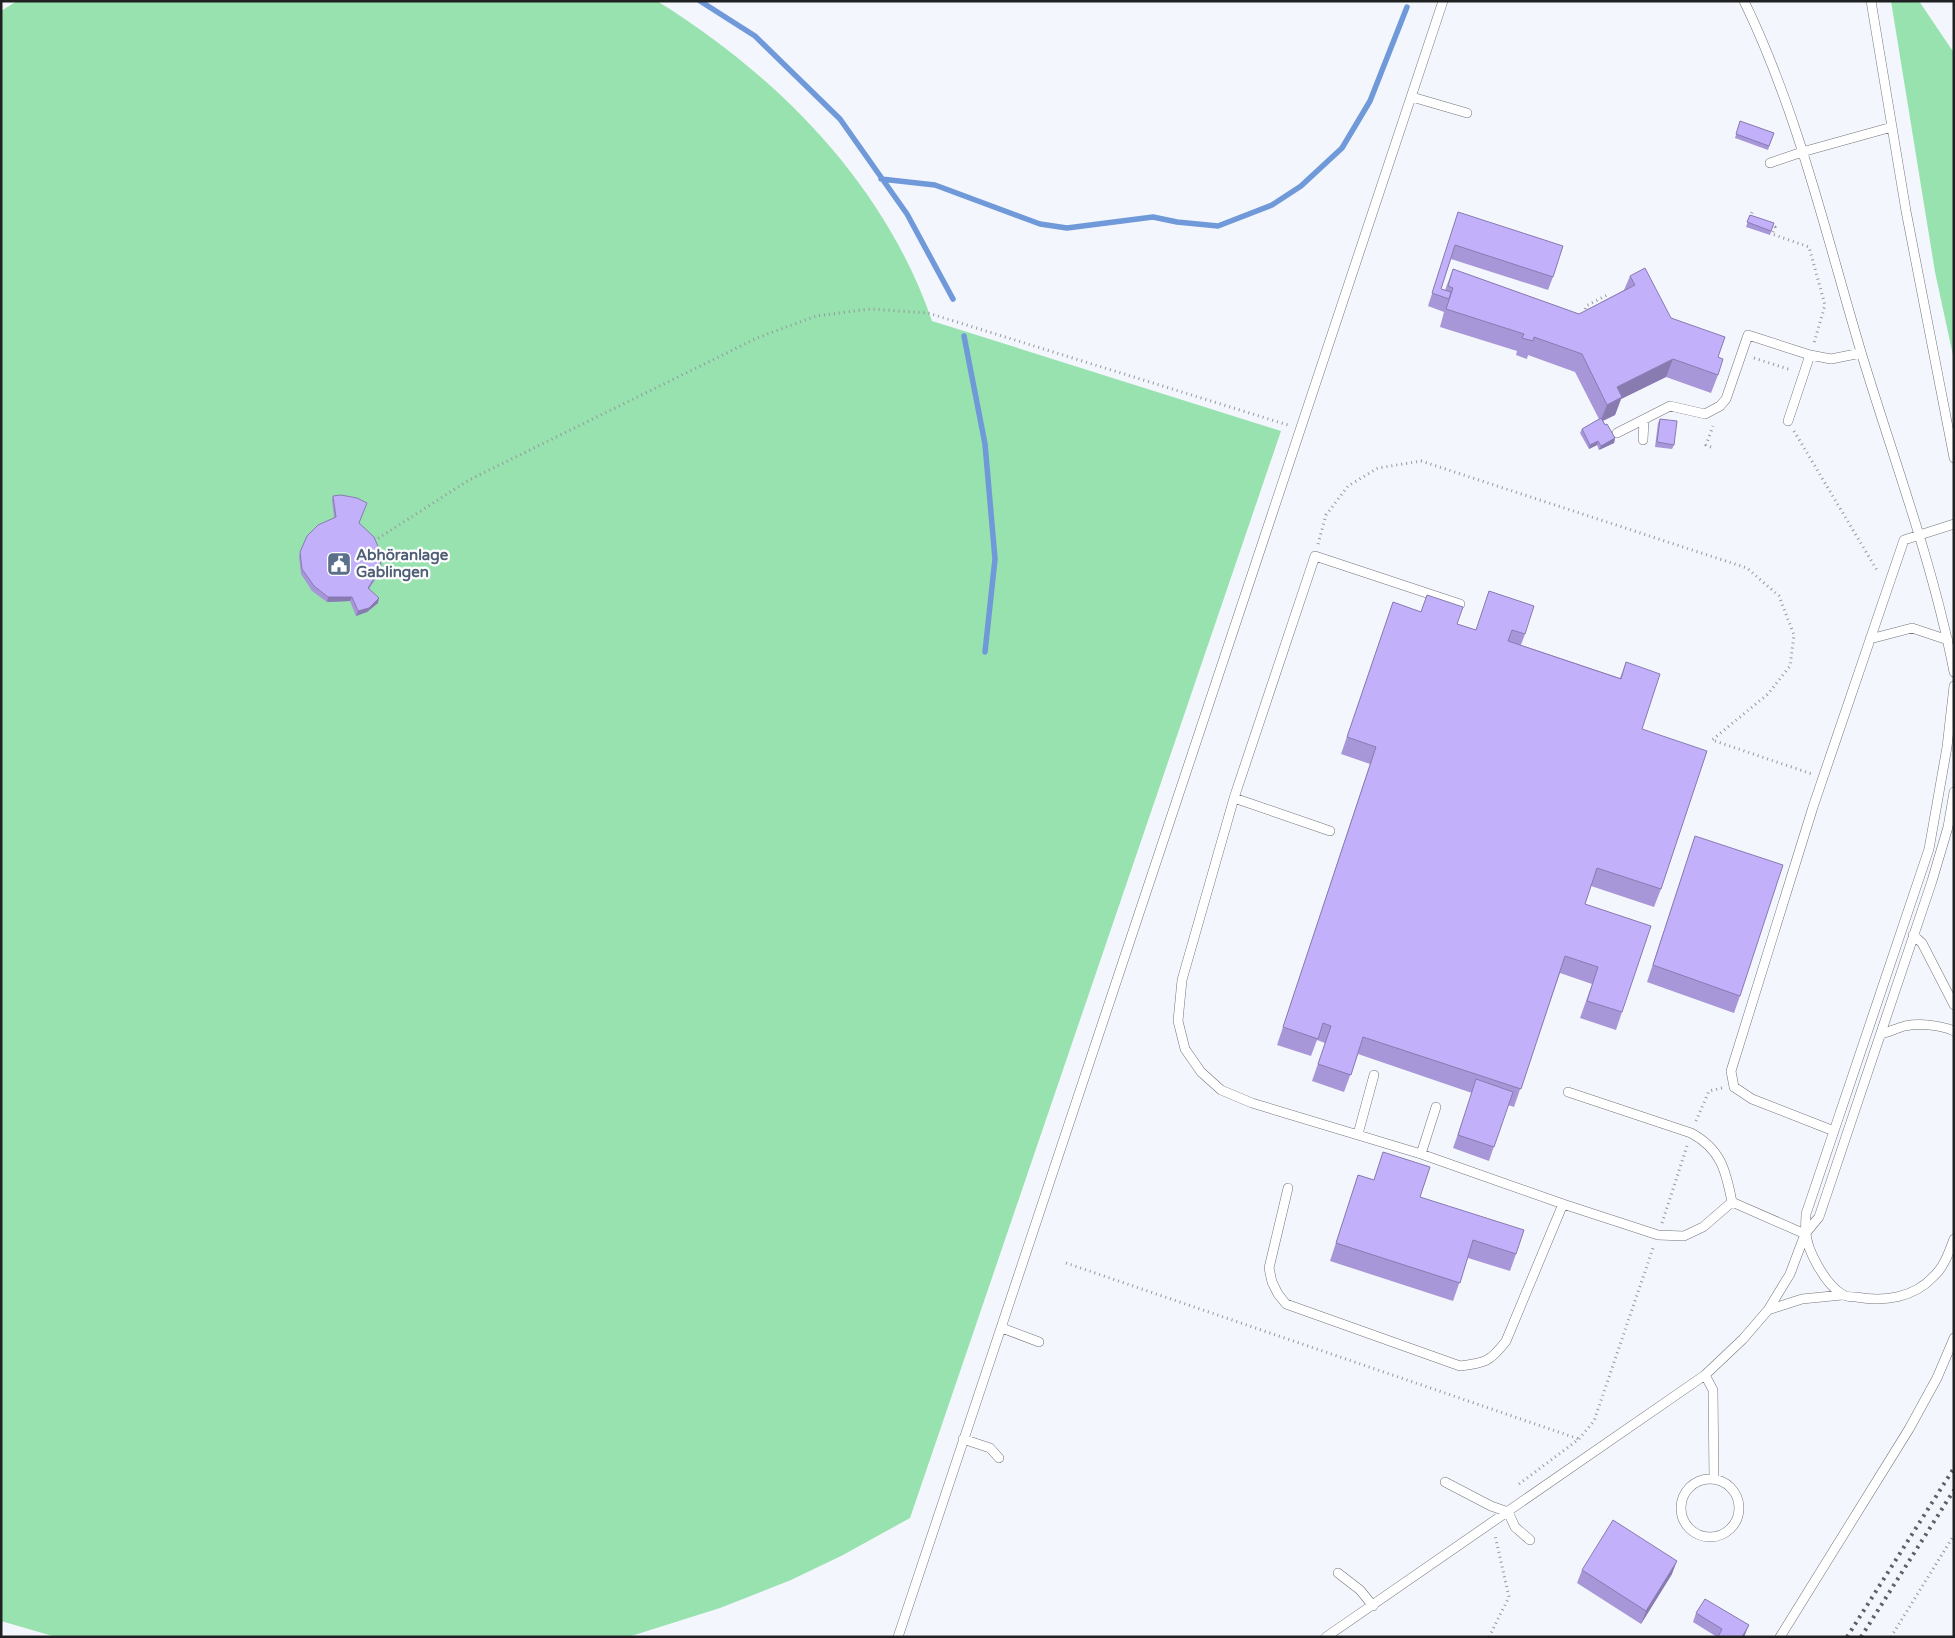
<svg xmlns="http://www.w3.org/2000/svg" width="1955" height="1638" font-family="'Varela Round',sans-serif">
	<rect width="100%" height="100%" fill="#f4f6fd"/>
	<path fill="#97e2af" d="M17,1H657C778,76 885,184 932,321L1281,431L910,1518L843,1555L791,1580L720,1608L628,1637H56L1,1621V11Z
		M1891,1H1919L1954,53V360L1935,272Z"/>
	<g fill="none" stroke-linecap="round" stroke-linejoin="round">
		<path stroke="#6f99d9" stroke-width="5.5" d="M700,1L755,36L840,119L907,214L953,299
			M881,179L935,185L1040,224L1067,228L1153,217L1177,222L1218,226L1272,205L1301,186L1342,148L1370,101L1407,7
			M964,336L985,444L995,559L985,652"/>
		<defs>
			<path id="lane" d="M1744,1C1798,112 1826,235 1861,352C1893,458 1933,563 1954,672
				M1871,1L1906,211L1954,458
				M1412,97L1467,113
				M1770,163L1802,152L1892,127
				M1788,421L1810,355L1831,359L1861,353
				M1617,433L1670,406L1705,414L1720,406L1726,399L1748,335L1810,355
				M1643,440L1644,420
				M1460,604L1315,556L1234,798L1182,980L1178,1021L1185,1049L1201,1072L1221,1090L1252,1103L1421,1154L1563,1204L1658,1235L1684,1236L1703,1227L1732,1202
				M1870,639L1912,628L1948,640
				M1954,686L1947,747L1929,849L1806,1214C1806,1220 1805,1227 1806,1233C1807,1251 1826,1285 1842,1294C1845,1297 1852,1297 1856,1297C1884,1302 1914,1298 1934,1276C1944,1267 1949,1252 1954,1239
				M1234,798L1330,831
				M1913,935L1922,943L1954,1005
				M1881,1034C1889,1032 1897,1028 1905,1026C1920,1023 1940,1025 1954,1031
				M1568,1092L1691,1133C1721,1149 1726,1171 1732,1202L1805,1234
				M1834,1131L1752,1099L1734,1087L1731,1071L1813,807L1904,540L1954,524
				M1358,1134L1374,1075
				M1421,1154L1436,1107
				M1288,1188L1269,1268L1272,1282L1278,1294L1286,1304L1460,1366C1485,1363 1490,1362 1506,1341L1563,1204
				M1768,1310L1802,1299L1842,1295
				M1002,1328L1039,1342
				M1705,1375L1713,1390L1714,1479
				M963,1439L990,1448L999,1458
				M1681 1508a29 29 0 1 1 58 0a29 29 0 1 1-58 0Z
				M1445,1482L1491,1506L1508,1512L1515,1527L1530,1540
				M1338,1573L1360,1590L1373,1606
				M898,1637L1443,1
				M1326,1637L1705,1375L1743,1339L1768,1310L1790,1274L1805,1234L1819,1217L1932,881L1948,827L1954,792
				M1780,1637L1909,1429L1937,1378L1954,1338"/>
		</defs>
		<use href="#lane" stroke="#73757b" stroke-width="10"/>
		<path stroke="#96989c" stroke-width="3" stroke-dasharray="1 4" stroke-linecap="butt" d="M1750,218L1753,210
			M1770,225L1775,227L1772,234L1809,247L1825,305L1814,343
			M1584,314L1586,306L1609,294
			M1754,358L1791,370
			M1794,431L1878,572
			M1711,447L1706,445L1713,426
			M374,541L469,480L757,338L816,316L870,309L928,313L1288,425
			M1318,544L1326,515L1348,486L1378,468L1421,461L1747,568L1779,596L1794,635L1790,666L1768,694L1712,740L1812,774
			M1696,1121L1709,1091L1722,1088
			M1662,1223L1687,1146
			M1066,1263L1579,1439
			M1519,1484L1579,1439L1594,1421L1653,1248
			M1489,1637L1509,1597L1495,1535
			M1891,1637L1954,1535"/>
		<use href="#lane" stroke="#fff" stroke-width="9"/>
		<path stroke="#5e6063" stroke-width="4" stroke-dasharray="2.5 5" stroke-linecap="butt" d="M1847,1637L1954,1468
			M1861,1637L1954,1490"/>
	</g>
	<path fill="#a797d8" d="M1740,121L1774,133L1768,150L1735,138Z
		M1458,212L1553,277L1548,290L1451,259L1441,289L1445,290L1453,269L1579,314L1624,290L1630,276L1671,318L1718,357V375L1711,393L1666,377L1621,399L1615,415L1603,421L1615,438L1614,443L1599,450L1597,445L1589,449L1580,433L1582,429L1599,419L1575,372L1528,355L1527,359L1516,355L1517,351L1440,327L1444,312L1428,306Z
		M1750,215L1774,223L1770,235L1746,227Z
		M1660,419L1674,445L1672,449L1655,447L1658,423Z
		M333,496L359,523L381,568L379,573L369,589L378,603L367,612L356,616L350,601L327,602L312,591L301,574L299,556L307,536L334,518L332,500Z
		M1489,591L1525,634L1521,645L1620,678L1626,662L1642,729L1661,889L1654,907L1591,886L1585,904L1622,1012L1616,1030L1580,1018L1592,984L1560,973L1514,1107L1508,1105L1489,1161L1453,1148L1472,1093L1358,1054L1344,1092L1312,1081L1325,1043L1317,1040L1311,1056L1277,1045L1370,764L1341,754L1393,602L1421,612L1427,595L1457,624L1476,630Z
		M1695,836L1740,996L1734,1013L1647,982Z
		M1383,1152L1420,1197L1516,1254L1510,1271L1468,1258L1453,1301L1330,1261L1358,1175L1374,1180Z
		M1582,1570L1672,1574L1641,1624L1577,1583Z
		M1696,1613L1745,1634L1744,1637H1717L1693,1622Z"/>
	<path fill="#887bb0" d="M1673,359L1666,377L1621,399L1615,415L1600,422L1607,405L1617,387Z
		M1615,438L1614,443L1599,450L1601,446Z
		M1598,441L1597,445L1589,449L1590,445Z
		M381,568L379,573L366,592L368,588Z
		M328,597H352L350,601L327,602Z
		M379,598L378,603L367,612L356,616L358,611Z
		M1677,1561L1672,1574L1641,1624L1646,1611Z
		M1749,1625L1744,1637H1742Z"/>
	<path fill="#c2b0fb" stroke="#887bb0" d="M1740,121L1774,133L1769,146L1736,134Z
		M1458,212L1563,246L1553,277L1455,245L1441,289L1451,292L1449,299L1432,293Z
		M1750,215L1774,223L1771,231L1747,222Z
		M1645,268L1671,318L1725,337L1718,357L1723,359L1718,375L1673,359L1617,387L1622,397L1607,405L1582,354L1534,337L1533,341L1522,338L1524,334L1446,309L1453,288L1448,286L1453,269L1579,314L1635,285L1630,276Z
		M1601,418L1605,425L1607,424L1615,438L1601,446L1598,441L1590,445L1582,429Z
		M1660,419L1677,421L1674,445L1657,442Z
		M341,495L357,498L367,503L359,523L374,537L380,551L381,568L368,588L379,598L369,608L358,611L352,597H328L314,586L302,569L300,552L307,536L318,525L336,517L333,496Z
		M1489,591L1534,606L1525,634L1512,630L1508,641L1621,679L1626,662L1660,674L1642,729L1707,751L1661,889L1597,868L1585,904L1651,926L1622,1012L1587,1001L1598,967L1565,956L1521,1089L1363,1037L1351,1075L1318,1064L1331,1026L1323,1023L1318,1039L1283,1027L1376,747L1347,737L1393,602L1421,612L1427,595L1463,607L1457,624L1476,630Z
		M1695,836L1783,865L1740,996L1653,965Z
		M1476,1079L1513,1092L1494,1147L1458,1135Z
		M1383,1152L1430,1167L1420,1197L1524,1230L1516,1254L1473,1240L1460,1283L1336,1243L1358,1175L1374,1180Z
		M1613,1520L1677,1561L1646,1611L1582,1570Z
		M1705,1599L1749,1625L1742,1637H1718L1722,1629L1696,1613Z"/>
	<defs>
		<symbol id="civic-square" viewBox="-11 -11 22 22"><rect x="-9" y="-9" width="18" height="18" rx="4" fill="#5c6f8a" stroke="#fff"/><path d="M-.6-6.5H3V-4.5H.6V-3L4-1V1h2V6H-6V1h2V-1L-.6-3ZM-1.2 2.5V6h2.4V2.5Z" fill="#fff"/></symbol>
	</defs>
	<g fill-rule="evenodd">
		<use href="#civic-square" x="325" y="550" width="28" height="28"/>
	</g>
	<g text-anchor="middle" stroke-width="4.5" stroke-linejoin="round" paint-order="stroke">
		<g font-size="15" font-weight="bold" fill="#4e5e75" stroke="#fff" text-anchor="start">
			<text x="356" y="560">Abhöranlage<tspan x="356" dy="17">Gablingen</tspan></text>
		</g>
	</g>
	<rect width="1955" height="1638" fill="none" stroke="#1f2022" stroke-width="5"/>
</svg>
